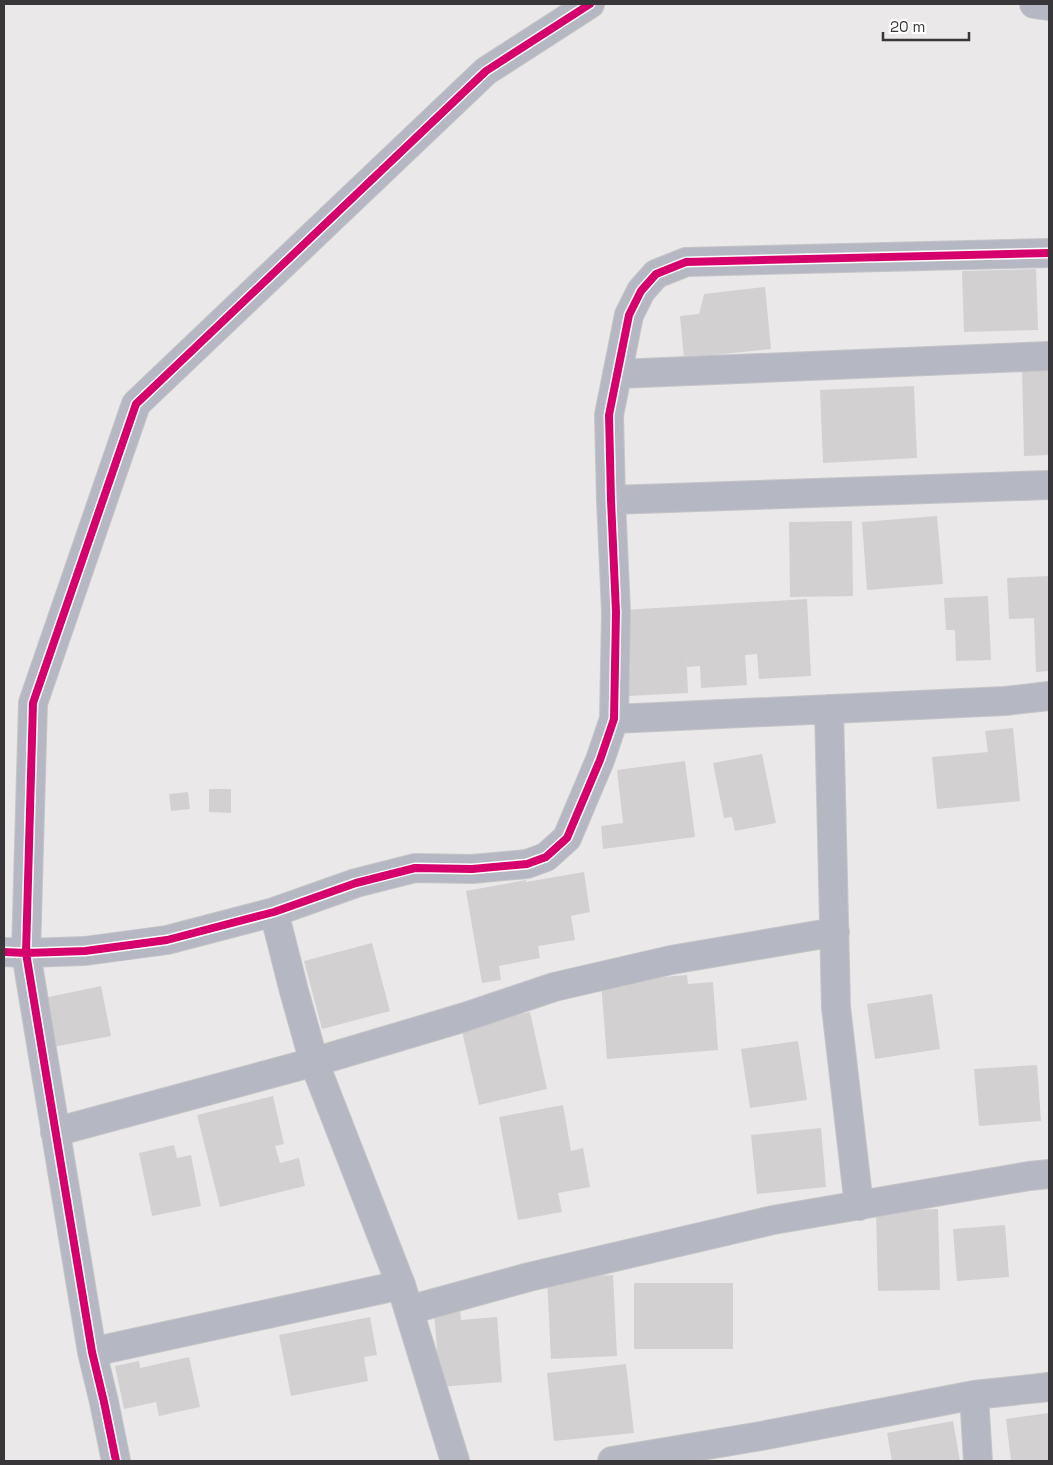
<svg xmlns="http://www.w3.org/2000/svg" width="1053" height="1465" font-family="'Space Grotesk',sans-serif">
	<rect width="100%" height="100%" fill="#ebe8ea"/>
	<path fill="#d3d0d2" d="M1036,269L1038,330L964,332L962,271Z
		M765,287L771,349L684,358L680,316L699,314L704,294Z
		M1022,368H1049V455L1024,456Z
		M914,386L917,458L823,463L820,390Z
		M937,516L943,584L867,590L862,522Z
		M852,521L853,596L790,597L789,522Z
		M1049,576V671L1036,672L1034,618L1009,619L1007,578Z
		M988,596L991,660L956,661L955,630H946L944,598Z
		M807,599L811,676L759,679L757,654L745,655L747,685L701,688L700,666L687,667L686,647L688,693L628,696L623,610Z
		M1013,728L1020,801L937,809L932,757L988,752L985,731Z
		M762,754L776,823L735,831L732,817L724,818L713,763Z
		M685,761L695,837L603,849L601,826L623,823L617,770Z
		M209,789H231V813L209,812Z
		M188,792L190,809L171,811L169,794Z
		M584,872L590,912L571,916L575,940L538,946L540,958L499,966L501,980L482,983L466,891L526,880V882Z
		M372,943L390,1011L322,1029L304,961Z
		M687,975L688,984L713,982L718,1050L607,1059L601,982Z
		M101,986L111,1036L53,1047L44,998Z
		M932,994L940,1049L875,1059L867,1004Z
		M530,1012L547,1089L479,1105L461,1027Z
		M798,1041L807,1100L750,1108L741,1049Z
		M1037,1065L1041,1121L979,1126L974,1069Z
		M273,1096L284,1144L275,1146L280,1163L299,1158L305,1186L220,1207L197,1115Z
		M563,1105L571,1151L583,1148L590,1187L558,1193L562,1212L518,1220L499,1117Z
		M821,1128L826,1187L757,1194L751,1135Z
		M174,1145L177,1158L191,1155L201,1206L152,1216L139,1153Z
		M938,1209L940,1290L878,1291L876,1211Z
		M1005,1225L1009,1277L957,1281L953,1229Z
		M613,1275L617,1356L551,1359L547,1278Z
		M634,1283H733V1349H634Z
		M460,1309L461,1320L497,1317L502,1382L440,1387L434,1311Z
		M370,1317L377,1355L364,1357L368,1381L291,1396L279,1335Z
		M189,1357L200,1407L159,1416L156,1402L124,1409L115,1366L139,1361L140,1368Z
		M626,1364L634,1433L554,1441L547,1373Z
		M1049,1413V1461H1011L1006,1419Z
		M953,1421L960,1461H892L887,1433Z"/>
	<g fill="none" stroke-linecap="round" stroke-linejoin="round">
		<defs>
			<path id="minor" d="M1034,4L1049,6
				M617,374L1049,356
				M611,500L1049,485
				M829,709L836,1007L859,1206
				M614,719L1005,701L1049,696
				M274,912L294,991L314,1062L401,1285L455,1461
				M4,952L26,953L85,951L167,940L274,912L356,883L415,868L472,869L527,864L546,857L567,838L600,760L614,719L616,612L611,500L609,415L629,315L641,291L656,274L686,262L1049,253
				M55,1132L314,1062L465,1017L554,987L671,960L835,932
				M409,1310L529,1277L773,1220L1029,1176L1049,1174
				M92,1352L401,1285
				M974,1395L978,1461
				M116,1461L104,1402L92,1352L26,953L33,703L136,404L486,71L590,4
				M612,1461L761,1436L974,1395L1049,1387"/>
		</defs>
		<use href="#minor" stroke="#c6c5c6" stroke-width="30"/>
		<use href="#minor" stroke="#b5b7c3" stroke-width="28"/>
		<defs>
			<path id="cycleway" d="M4,952L26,953L85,951L167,940L274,912L356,883L415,868L472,869L527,864L546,857L567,838L600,760L614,719L616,612L611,500L609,415L629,315L641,291L656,274L686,262L1049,253
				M116,1461L104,1402L92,1352L26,953L33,703L136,404L486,71L590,4"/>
		</defs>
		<use href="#cycleway" stroke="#fff" stroke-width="11"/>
		<use href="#cycleway" stroke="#d6006c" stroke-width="8"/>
	</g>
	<rect width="1053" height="1465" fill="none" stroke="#383638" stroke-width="10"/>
	<path d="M883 32v8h86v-8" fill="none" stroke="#383638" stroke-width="2.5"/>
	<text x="890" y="32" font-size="15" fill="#383638" stroke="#ffffff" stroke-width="4" paint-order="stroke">20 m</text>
</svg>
